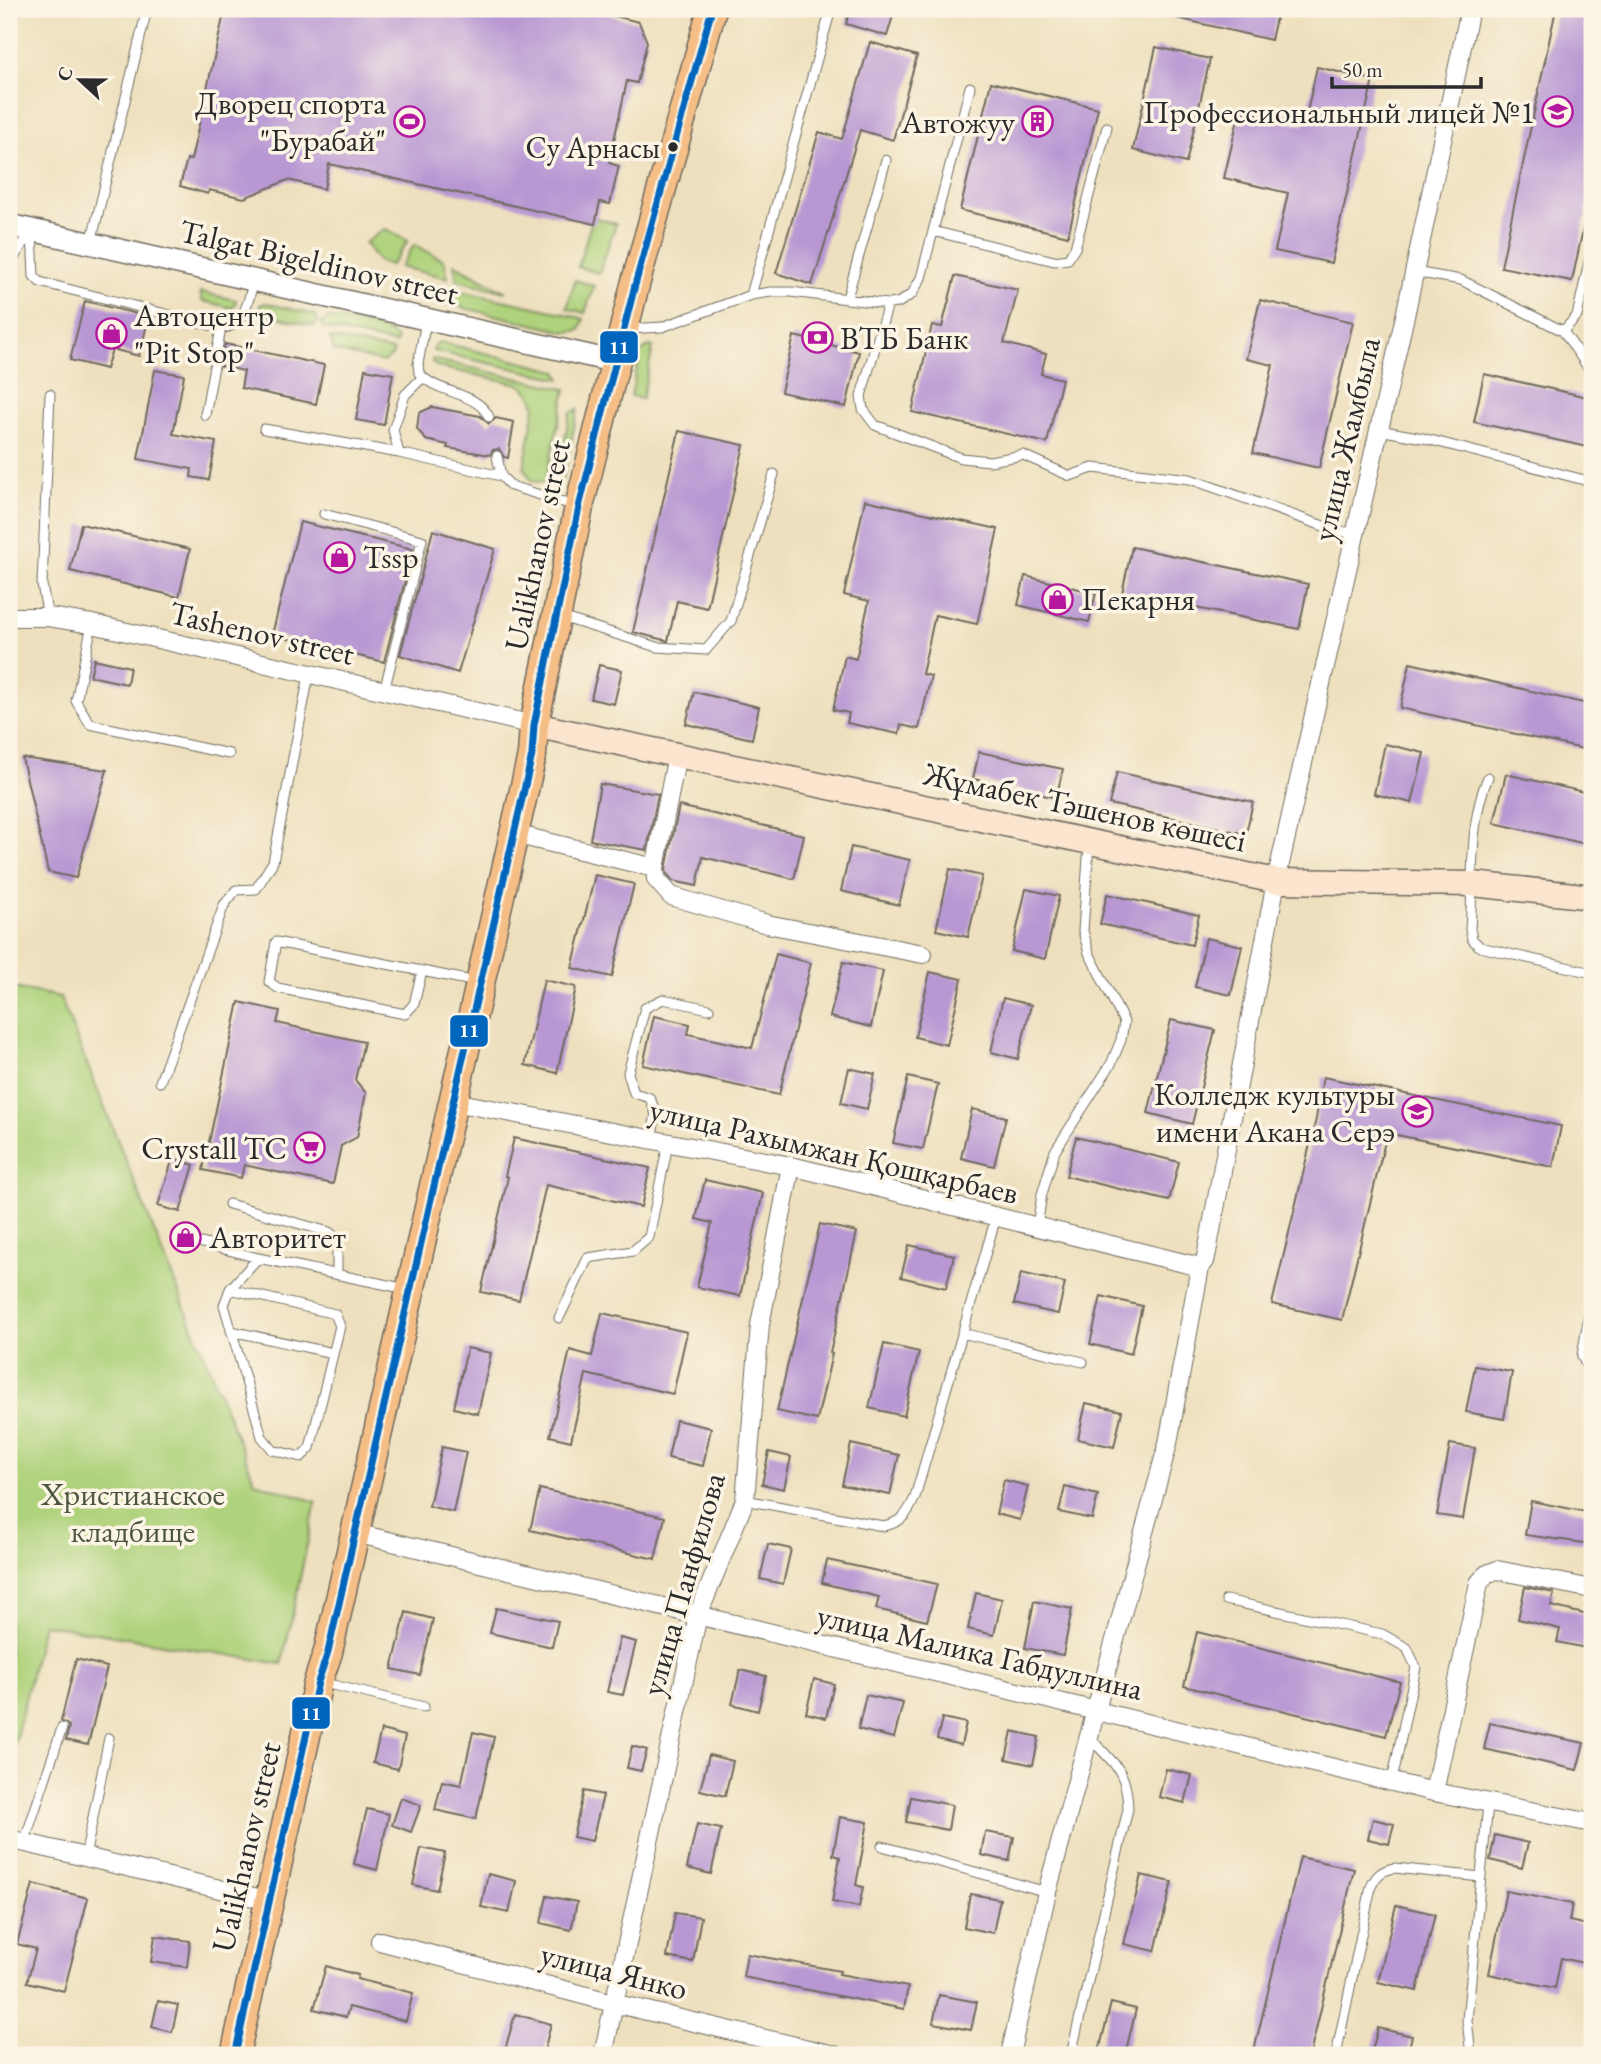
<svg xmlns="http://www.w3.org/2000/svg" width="1601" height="2064" font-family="'EB Garamond',serif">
	<rect width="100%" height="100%" fill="#fcf5e5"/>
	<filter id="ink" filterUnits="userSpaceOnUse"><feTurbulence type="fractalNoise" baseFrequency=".0143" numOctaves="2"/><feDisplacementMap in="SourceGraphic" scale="14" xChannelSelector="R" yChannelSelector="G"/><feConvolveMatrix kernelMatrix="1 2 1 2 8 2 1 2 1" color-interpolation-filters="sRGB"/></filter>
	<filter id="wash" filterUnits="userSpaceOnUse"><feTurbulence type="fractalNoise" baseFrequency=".00686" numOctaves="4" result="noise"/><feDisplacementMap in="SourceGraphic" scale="28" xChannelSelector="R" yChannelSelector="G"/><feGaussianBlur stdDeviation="1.57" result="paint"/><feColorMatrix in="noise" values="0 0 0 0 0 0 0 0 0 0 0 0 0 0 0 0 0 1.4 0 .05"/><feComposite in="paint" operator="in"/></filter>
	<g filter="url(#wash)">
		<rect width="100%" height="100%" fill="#eee0be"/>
		<path fill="#afd27b" stroke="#6d7e53" stroke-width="2" d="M593,217L616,224L599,273L578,267Z
			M385,229L408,241L391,265L379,262L365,243Z
			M414,245L444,260L448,278L400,267Z
			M454,264L506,292L457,280Z
			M575,280L594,286L585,313L567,308Z
			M441,287L558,312L584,319L580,330L566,332L447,304Z
			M200,292L236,300V303L232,308L202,301Z
			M265,303L316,315L318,321L315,326L261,314L259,310L260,305Z
			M329,318C350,322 382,323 397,339L396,344L323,328L321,323Z
			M330,338L394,351L392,356L383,362L334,351Z
			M440,342L557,371L561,379L433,351L435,345Z
			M649,346L653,347L642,399L631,396L640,353Z
			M432,359L566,389L545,483L532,481L524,468L535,407C533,396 528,390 519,384L438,367L432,362Z
			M578,409L563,479L556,483L570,413Z
			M9,987L60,997L255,1482L316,1502L282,1664L43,1624L9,1767Z"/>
		<g id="blocks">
			<path fill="#b897d3" d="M225,9H608L610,15L639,22L647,42L637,83L627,81L609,163L619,166L610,204L600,202L595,224L329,164L324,189L288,180L244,198L209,190L208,194L180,186L187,159L191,160Z
				M850,9H895L887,36L846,24Z
				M1164,9H1278L1271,40L1164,15Z
				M1556,9H1592V187L1572,281L1501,267Z
				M870,42L917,56L893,140L860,130L812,285L776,273L819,132L842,139Z
				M1156,47L1210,59L1186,163L1133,150Z
				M1317,67L1373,80L1331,263L1275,251L1288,193L1224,178L1240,110L1304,125Z
				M991,82L1098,108L1068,236L960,210Z
				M955,276L1018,290L1004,343L1046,354L1041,374L1062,379L1047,443L912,412L932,325L942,327Z
				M1260,300L1353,322L1319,468L1253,453L1273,365L1246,359Z
				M85,301L149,317L139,356L112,349L106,369L70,360Z
				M794,336L859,352L846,407L781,392Z
				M225,344L324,365L316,404L241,388L244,371L221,366Z
				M365,369L393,374L384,425L356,420Z
				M155,370L184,375L173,434L216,442L209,480L191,477L192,469L138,459Z
				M1484,374L1592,398V448L1474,422Z
				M432,407L480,416L489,424L496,418L514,422L508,458L504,457L499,449L493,450L490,455L447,448L448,445L426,440L417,429L419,413Z
				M679,431L744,445L707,608L677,601L668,641L633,632Z
				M865,500L998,529L977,624L935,615L922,674L931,676L919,729L901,725L899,734L847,723L849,713L833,710L845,656L856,659L869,601L844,595Z
				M300,522L413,549L384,662L272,635Z
				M81,524L190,549L179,597L70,571Z
				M433,530L495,549L458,673L400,655Z
				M1132,547L1308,584L1299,629L1122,593Z
				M1025,576L1096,593L1089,622L1018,605Z
				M94,659L130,667L127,684L90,676Z
				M1410,663L1592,705V751L1400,708Z
				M599,665L622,670L614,704L591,699Z
				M694,692L759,707L752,739L686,724Z
				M1385,744L1424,753L1412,803L1374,794Z
				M979,752L1063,769L1056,798L973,779Z
				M22,758L107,770L76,878L48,872Z
				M1117,772L1253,802L1246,834L1109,804Z
				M1506,774L1592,794V817L1586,844L1494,823Z
				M600,784L658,794L647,850L590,840Z
				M679,806L804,835L794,879L703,857L697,886L673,881L667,874L666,869Z
				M851,847L910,860L899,905L841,891Z
				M950,869L982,876L968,937L936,930Z
				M595,875L634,884L612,977L572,968Z
				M1026,889L1059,896L1045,959L1012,951Z
				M1107,894L1199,915L1192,945L1100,924Z
				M1206,938L1242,946L1231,995L1195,987Z
				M776,954L811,963L779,1095L643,1065L654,1016L690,1024L688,1034L752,1048Z
				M843,962L883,971L871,1027L830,1017Z
				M930,972L962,979L947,1045L915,1037Z
				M544,980L576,987L557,1073L525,1065Z
				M1003,998L1031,1005L1018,1059L991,1052Z
				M239,1002L280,1011L277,1023L364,1042L355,1080L366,1093L357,1137L341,1146L333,1184L244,1165L241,1178L203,1170Z
				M1171,1020L1215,1030L1192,1124L1148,1113Z
				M849,1068L875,1074L867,1109L841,1103Z
				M908,1077L938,1084L923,1149L893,1143Z
				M1323,1077L1561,1126L1553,1167L1387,1133L1342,1320L1272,1304L1316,1119Z
				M972,1109L1006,1117L994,1166L961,1158Z
				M1076,1137L1179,1162L1169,1201L1066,1176Z
				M514,1138L650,1168L641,1207L546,1185L519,1300L481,1292L508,1177L505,1176Z
				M173,1158L194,1165L180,1212L158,1206Z
				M705,1180L763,1193L740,1296L697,1287L712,1223L696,1219Z
				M820,1224L857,1232L830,1353L832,1354L817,1420L777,1411Z
				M909,1245L954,1255L946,1288L901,1277Z
				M1021,1273L1065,1283L1058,1314L1014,1304Z
				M1101,1296L1142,1306L1131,1354L1090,1344Z
				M602,1313L687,1332L673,1394L586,1374L571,1441L550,1436L570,1350L592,1356Z
				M884,1344L919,1352L904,1416L869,1408Z
				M467,1348L491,1353L478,1414L454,1408Z
				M1475,1366L1512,1372L1504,1419L1466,1412Z
				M1086,1403L1122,1411L1114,1447L1078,1439Z
				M676,1420L711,1428L703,1466L668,1458Z
				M851,1444L899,1455L890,1495L842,1485Z
				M1450,1444L1475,1448L1463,1519L1437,1515Z
				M442,1447L466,1452L453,1512L429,1506Z
				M769,1452L791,1457L784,1489L762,1484Z
				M1004,1480L1028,1486L1020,1520L996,1514Z
				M1065,1487L1098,1495L1092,1519L1059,1512Z
				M540,1489L665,1517L655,1559L530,1530Z
				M1531,1501L1592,1513V1544L1525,1535Z
				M768,1544L791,1549L783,1584L760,1579Z
				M827,1560L937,1584L927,1621L876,1609L879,1597L822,1583Z
				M1525,1587L1554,1593L1551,1606L1592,1616L1586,1648L1557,1642L1560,1629L1518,1619Z
				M976,1593L1002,1599L994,1635L968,1629Z
				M1034,1601L1072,1609L1063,1655L1025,1648Z
				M496,1608L558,1621L552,1647L490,1633Z
				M406,1612L433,1619L420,1675L392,1669Z
				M1197,1632L1400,1682L1386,1736L1184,1686Z
				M620,1638L636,1642L623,1695L607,1692Z
				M76,1659L107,1667L88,1745L66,1740L69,1726L61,1721Z
				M740,1670L766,1676L758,1711L732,1704Z
				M814,1679L834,1684L826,1718L806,1713Z
				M866,1695L903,1703L894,1738L858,1729Z
				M942,1718L966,1723L961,1745L937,1739Z
				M1490,1723L1584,1743L1577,1770L1484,1749Z
				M381,1730L405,1736L398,1769L373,1763Z
				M1012,1731L1039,1737L1033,1765L1006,1759Z
				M473,1732L494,1737L476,1819L435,1810L442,1781L461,1785Z
				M632,1746L647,1750L641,1771L627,1768Z
				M709,1755L733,1761L725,1796L700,1790Z
				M1166,1769L1192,1775L1185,1803L1159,1797Z
				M584,1791L603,1795L592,1841L573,1837Z
				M911,1797L952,1805L948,1830L906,1822Z
				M401,1798L421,1805L411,1832L392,1825Z
				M367,1809L389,1814L377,1870L354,1864Z
				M840,1817L868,1822L856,1885L863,1887L859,1907L832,1902L840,1857L833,1855Z
				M1373,1819L1394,1824L1389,1844L1368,1839Z
				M697,1824L721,1829L711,1874L687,1868Z
				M985,1832L1014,1837L1009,1861L981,1855Z
				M1495,1835L1528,1843L1522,1868L1490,1860Z
				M421,1848L445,1853L437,1890L413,1885Z
				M1300,1857L1354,1869L1310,2055H1253Z
				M488,1874L516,1881L509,1913L481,1907Z
				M1141,1875L1172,1882L1155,1951L1124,1944Z
				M33,1884L88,1898L64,1991L27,1982L36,1949L17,1944Z
				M1506,1891L1572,1904L1569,1921L1592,1926V1965L1561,1958L1555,1988L1489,1974Z
				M970,1894L1000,1899L993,1933L964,1927Z
				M547,1896L577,1902L571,1930L541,1923Z
				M1396,1905L1435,1914L1417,1991L1378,1982Z
				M675,1913L701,1917L693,1962L667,1957Z
				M155,1936L190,1941L187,1967L151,1962Z
				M747,1954L840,1971L839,1974L908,1987L904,2009L743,1977Z
				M326,1966L358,1975L357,1979L413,1993L406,2021L349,2007L346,2017L314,2009Z
				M939,1995L977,2002L971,2030L933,2023Z
				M158,2001L178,2005L172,2032L152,2027Z
				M1111,2003L1136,2009L1125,2055H1098Z
				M515,2014L551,2024L543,2055H522L505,2050Z
				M1378,2028L1412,2036L1407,2055H1371Z"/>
		</g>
	</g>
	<g filter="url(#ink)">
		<use href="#blocks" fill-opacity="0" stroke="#6f6a5e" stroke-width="2"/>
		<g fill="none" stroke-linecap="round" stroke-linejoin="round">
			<defs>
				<path id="service" d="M1452,9L1469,15
					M32,231L34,276L40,282L221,328C246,327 248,299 254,280
					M933,231L1054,261L1068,259L1075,248L1107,127
					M91,243L147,9
					M9,265L31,231
					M1414,272L1461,280L1563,331L1587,366L1592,368
					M751,295L831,9
					M847,298L886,160
					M888,304L861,396L863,409L875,425L961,458L990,461L1023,455L1070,476L1093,468L1190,479L1332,529L1355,534
					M426,321L418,364L419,373C436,394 477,391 489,417
					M629,329L662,327L751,295L771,292H791L888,304L898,303L912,294L921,278L970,87
					M1563,331L1577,316L1592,249
					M205,415L221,328
					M264,429L399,453L501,476
					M1379,430L1423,438L1592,482
					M399,453L393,430L405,395L422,378
					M497,456L501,476L511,486L576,506
					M324,514L422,540L384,691
					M558,616L657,647L706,650L731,621L774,474
					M48,617L42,585L50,394
					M92,624L76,701L90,724L229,754
					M1488,777C1468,824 1474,879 1470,929L1472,939L1480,947L1592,973
					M422,971L414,1004L405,1014L278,988L269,982L276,942L472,981
					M160,1082L224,905L236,890L256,889L273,862L309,675
					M651,1140L656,1114L650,1098L634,1093L628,1073L645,1008L663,999L709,1009
					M229,1204L329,1232L337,1239V1274
					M1037,1227L1042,1194L1055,1151L1111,1064L1121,1040L1124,1022L1089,953L1083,931L1089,843
					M202,1243L258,1258L402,1288
					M230,1289L335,1314L340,1326L310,1448L301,1457L273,1450L262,1437L224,1305L230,1289L258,1258
					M1592,1297L1582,1356L1586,1365L1592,1369
					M559,1318L588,1258L633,1251L649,1237L668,1144
					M231,1331L333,1353
					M962,1333L1083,1362
					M745,1500L883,1526C901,1523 908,1514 915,1497L996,1217
					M1226,1600L1382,1634L1407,1648L1416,1667L1392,1781
					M320,1682L424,1707
					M24,1843L62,1728
					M882,1846L1047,1892
					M85,1857L109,1738
					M1071,2055L1128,1809C1127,1769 1115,1765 1089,1737
					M1336,2055L1371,1887C1376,1875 1382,1870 1395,1868L1481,1877
					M1471,2055L1467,2020L1488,1804"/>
				<path id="minor" d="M9,617H48L92,624L534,725
					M677,755L655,868L656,879L671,896L767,924L923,954
					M514,834L655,868
					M454,1102L791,1166L1200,1267
					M355,1533L1434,1792L1592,1823
					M1434,1792L1479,1583L1487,1574L1497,1570L1592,1589
					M9,1839L270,1901
					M380,1941L613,2003L834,2055
					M603,2055L698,1615L745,1500L760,1325L791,1166
					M1010,2055L1047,1892L1168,1443L1200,1267L1205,1261L1207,1252L1276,881L1405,316L1470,9"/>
				<path id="tertiary" d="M9,225L616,362"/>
				<path id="secondary" d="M534,725L1276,881L1473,884L1592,897"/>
				<path id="trunk" d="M235,2055L318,1682L328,1652L532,755L534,725L579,507L635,285L712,9"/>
			</defs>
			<use href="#service" stroke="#6f6a5e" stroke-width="11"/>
			<use href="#minor" stroke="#6f6a5e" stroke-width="20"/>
			<use href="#tertiary" stroke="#6f6a5e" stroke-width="24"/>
			<use href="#secondary" stroke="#6f6a5e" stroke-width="27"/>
			<use href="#trunk" stroke="#6f6a5e" stroke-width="31"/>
			<use href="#service" stroke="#fff" stroke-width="9"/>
			<use href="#minor" stroke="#fff" stroke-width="18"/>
			<use href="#tertiary" stroke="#fff" stroke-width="21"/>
			<use href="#secondary" stroke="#fbe5cf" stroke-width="24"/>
			<use href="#trunk" stroke="#f6be87" stroke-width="28"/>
			<defs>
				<path id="bus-1" d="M235,2055L318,1682L328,1652L532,755L534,725L579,507L635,285L712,9"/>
			</defs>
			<use href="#bus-1" stroke="#fcf5e5" stroke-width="12"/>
			<use href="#bus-1" stroke="#0065bd" stroke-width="7"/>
		</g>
	</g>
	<defs>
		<symbol id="university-ring" viewBox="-11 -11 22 22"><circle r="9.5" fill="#fcf5e5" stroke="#b5179e" stroke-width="1.5"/><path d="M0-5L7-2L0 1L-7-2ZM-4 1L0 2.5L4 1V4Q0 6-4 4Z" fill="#b5179e"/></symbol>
		<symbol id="stadium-ring" viewBox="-11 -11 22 22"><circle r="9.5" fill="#fcf5e5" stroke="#b5179e" stroke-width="1.5"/><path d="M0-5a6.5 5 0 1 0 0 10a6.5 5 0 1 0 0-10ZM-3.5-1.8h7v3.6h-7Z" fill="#b5179e"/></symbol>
		<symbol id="building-ring" viewBox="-11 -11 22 22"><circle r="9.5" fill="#fcf5e5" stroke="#b5179e" stroke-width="1.5"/><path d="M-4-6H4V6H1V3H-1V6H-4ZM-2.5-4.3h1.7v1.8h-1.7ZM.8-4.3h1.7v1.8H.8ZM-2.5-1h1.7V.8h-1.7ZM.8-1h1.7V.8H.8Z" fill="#b5179e"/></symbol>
		<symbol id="shop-ring" viewBox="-11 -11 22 22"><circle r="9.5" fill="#fcf5e5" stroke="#b5179e" stroke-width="1.5"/><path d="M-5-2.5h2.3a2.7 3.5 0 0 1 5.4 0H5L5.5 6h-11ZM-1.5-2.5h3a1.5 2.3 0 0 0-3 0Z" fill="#b5179e"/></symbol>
		<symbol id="bank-ring" viewBox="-11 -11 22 22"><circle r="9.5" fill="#fcf5e5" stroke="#b5179e" stroke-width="1.5"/><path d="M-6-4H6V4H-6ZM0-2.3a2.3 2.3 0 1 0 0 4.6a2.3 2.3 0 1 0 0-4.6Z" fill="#b5179e"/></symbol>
		<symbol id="supermarket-ring" viewBox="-11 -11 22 22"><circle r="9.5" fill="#fcf5e5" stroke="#b5179e" stroke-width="1.5"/><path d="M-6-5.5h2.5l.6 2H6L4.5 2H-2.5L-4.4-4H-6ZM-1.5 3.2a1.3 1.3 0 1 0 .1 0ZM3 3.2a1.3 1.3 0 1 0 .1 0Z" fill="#b5179e"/></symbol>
	</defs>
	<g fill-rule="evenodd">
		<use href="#university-ring" x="1540" y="94" width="35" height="35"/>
		<use href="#stadium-ring" x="392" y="104" width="35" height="35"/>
		<use href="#building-ring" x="1020" y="104" width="35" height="35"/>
		<use href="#shop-ring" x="94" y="316" width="35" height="35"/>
		<use href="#bank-ring" x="800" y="320" width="35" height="35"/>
		<use href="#shop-ring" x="322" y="540" width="35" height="35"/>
		<use href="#shop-ring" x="1040" y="582" width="35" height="35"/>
		<use href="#university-ring" x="1400" y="1094" width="35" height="35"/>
		<use href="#supermarket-ring" x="292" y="1130" width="35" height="35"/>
		<use href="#shop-ring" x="168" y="1220" width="35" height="35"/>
	</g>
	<circle fill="#2b2b2b" stroke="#fcf5e5" stroke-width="2.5" cx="673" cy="147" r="6"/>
	<g text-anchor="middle" stroke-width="7" stroke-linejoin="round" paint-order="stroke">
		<g font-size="30" fill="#2b2b2b" stroke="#fcf5e5" text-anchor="end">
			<text x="660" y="158">Су Арнасы</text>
		</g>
		<g font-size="32" fill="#2b2b2b" stroke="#fcf5e5" text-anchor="end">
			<text x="386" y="114">Дворец спорта<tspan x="386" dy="37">"Бурабай"</tspan></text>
			<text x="1535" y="123">Профессиональный лицей №1</text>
			<text x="1015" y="133">Автожуу</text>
			<text x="134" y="326" text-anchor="start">Автоцентр<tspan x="134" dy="37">"Pit Stop"</tspan></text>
			<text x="840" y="349" text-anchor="start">ВТБ Банк</text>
			<text x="363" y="568" text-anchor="start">Tssp</text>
			<text x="1081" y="610" text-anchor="start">Пекарня</text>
			<text x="1395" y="1105">Колледж культуры<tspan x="1395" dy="37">имени Акана Серэ</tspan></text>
			<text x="287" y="1159">Crystall TC</text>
			<text x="209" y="1248" text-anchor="start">Авторитет</text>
		</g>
		<g font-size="32" fill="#2b2b2b" stroke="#fcf5e5">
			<text transform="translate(319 262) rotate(13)" y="11">Talgat Bigeldinov street</text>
			<text transform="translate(1346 439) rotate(-77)" y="11">улица Жамбыла</text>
			<text transform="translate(537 545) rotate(-78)" y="11">Ualikhanov street</text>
			<text transform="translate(262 633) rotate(13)" y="11">Tashenov street</text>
			<text transform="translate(1085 807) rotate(12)" y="11">Жұмабек Тәшенов көшесі</text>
			<text transform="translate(834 1151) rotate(13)" y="11">улица Рахымжан Қошқарбаев</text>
			<text transform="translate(683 1584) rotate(-74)" y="11">улица Панфилова</text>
			<text transform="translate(980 1652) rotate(13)" y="11">улица Малика Габдуллина</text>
			<text transform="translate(246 1847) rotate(-77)" y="11">Ualikhanov street</text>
			<text transform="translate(614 1971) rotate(14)" y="11">улица Янко</text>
		</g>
		<g font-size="32" fill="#4c553f" stroke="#fcf5e5">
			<text x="133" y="1505">Христианское<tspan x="133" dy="37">кладбище</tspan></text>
		</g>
	</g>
	<g stroke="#fcf5e5" stroke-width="2.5">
		<rect x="599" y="330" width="40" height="34" rx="7" fill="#0065bd"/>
		<rect x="449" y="1014" width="40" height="34" rx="7" fill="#0065bd"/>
		<rect x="291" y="1696" width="40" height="34" rx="7" fill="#0065bd"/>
	</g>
	<g font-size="19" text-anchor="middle" font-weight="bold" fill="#fff">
		<text x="619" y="354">11</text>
		<text x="469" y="1037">11</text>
		<text x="311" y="1720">11</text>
	</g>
	<rect width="1601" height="2064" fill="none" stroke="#fcf5e5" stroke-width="35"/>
	<g transform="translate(80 80) rotate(292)" stroke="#fcf5e5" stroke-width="5" paint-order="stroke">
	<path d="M0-5L12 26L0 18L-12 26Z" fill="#2b2b2b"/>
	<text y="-10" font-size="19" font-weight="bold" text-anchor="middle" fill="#2b2b2b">С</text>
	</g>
	<path d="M1332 77v10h149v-10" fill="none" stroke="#2b2b2b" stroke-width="3.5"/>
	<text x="1342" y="77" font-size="21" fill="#2b2b2b" stroke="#fcf5e5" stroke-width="5" paint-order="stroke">50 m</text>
</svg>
